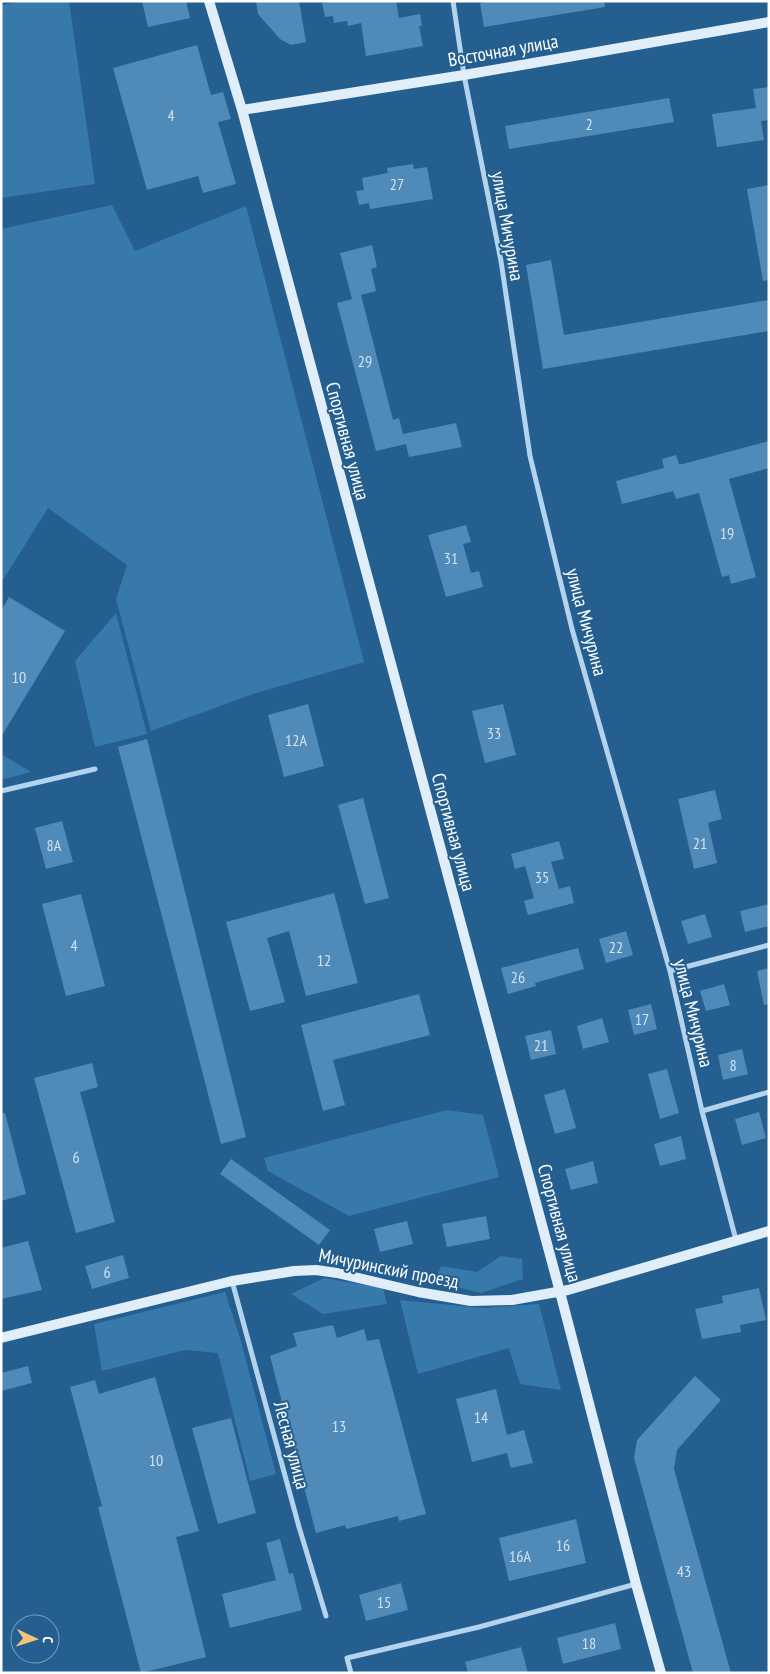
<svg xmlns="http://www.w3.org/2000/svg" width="770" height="1674" font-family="'PT Sans Narrow',sans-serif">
	<rect width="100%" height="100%" fill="#245f8f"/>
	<path fill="#3879ac" d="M24,1H69L95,184L1,198V5Z
		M112,205L135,251L246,206L364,662L256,693L151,731L116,599L127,565L48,508L1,583V229Z
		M116,613L147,734L95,747L75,661Z
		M1,754L31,772L1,780Z
		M447,1110L483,1115L499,1177L349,1216L268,1171L264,1158Z
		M501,1256L522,1259L523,1279L481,1293L435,1282L441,1266L477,1272Z
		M324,1278L383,1288L387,1304L323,1314L291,1294Z
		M225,1292L240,1338L276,1474L250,1481L218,1353L185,1350L102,1371L94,1324Z
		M400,1300L483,1308L539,1304L561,1390L520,1384L509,1348L418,1374Z"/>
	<path fill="#508ab8" d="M142,1H186L190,18L148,27Z
		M256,1H299L306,42L291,45L280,39L258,14Z
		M333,1H396L399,18L420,14L422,26H419L423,46L366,56L361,23L348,26L347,21L334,23L333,16L325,17L322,3Z
		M491,1H604L605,7L484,27L480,3Z
		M197,45L211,95L223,92L231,119L218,122L236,184L203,193L198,176L147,190L113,68Z
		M769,87V120L761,121L764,140L717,147L712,114L756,108L753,89Z
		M669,98L674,122L509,149L505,126Z
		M413,164L414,169L427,167L433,199L370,209L369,203L359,205L356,191L364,190L362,178L388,173L387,168Z
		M769,185V280L763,281L747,189Z
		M372,245L377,267L371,269L376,291L361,295L393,420L399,418L403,434L456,423L462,447L409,457L406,444L376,451L337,303L352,299L340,253Z
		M551,260L564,335L769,300V331L543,369L526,265Z
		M769,441V468L729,479L756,577L731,584L729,575L722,577L699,493L676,499L673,491L622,504L616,481L664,468L662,459L676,455L679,464H683Z
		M466,525L471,542L463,544L471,573L479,571L483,587L446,597L428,535Z
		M9,597L65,631L1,737V611Z
		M308,704L324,766L284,777L268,715Z
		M503,704L516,755L485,763L472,711Z
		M147,739L246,1137L221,1144L118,747Z
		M715,790L722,819L708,823L717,863L694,869L678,799Z
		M363,798L389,898L365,904L338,805Z
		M62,821L73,862L46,869L35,828Z
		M559,841L564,859L551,862L559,889L570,886L574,903L528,915L524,901L534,898L525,866L515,869L511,854Z
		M334,893L358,983L306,996L289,931L267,938L285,1002L250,1011L226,922Z
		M81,894L105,986L66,996L42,904Z
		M769,904V926L745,932L740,911Z
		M705,914L712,937L688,944L681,921Z
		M626,931L633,955L606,963L599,939Z
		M578,948L584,969L535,983L536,986L508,994L501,968Z
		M769,968V1004L764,1005L757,971Z
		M724,984L730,1005L706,1011L700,991Z
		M419,994L430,1035L333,1060L345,1105L323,1111L301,1025Z
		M651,1004L657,1029L634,1035L628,1010Z
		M602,1018L609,1042L583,1049L577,1026Z
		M551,1030L556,1054L531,1060L525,1036Z
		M742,1049L748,1074L723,1080L718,1055Z
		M92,1063L98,1087L80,1092L115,1222L76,1233L34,1078Z
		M667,1069L679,1113L660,1119L648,1074Z
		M565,1089L576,1128L555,1134L544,1095Z
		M759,1112L766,1138L742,1145L735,1119Z
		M1,1113H5L26,1194L1,1201Z
		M681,1136L686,1159L660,1166L654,1144Z
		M231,1159L330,1230L319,1245L220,1174Z
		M593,1161L598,1183L571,1190L565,1169Z
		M486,1216L490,1239L447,1247L442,1224Z
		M407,1221L413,1244L380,1252L374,1229Z
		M28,1241L42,1290L1,1299V1248Z
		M123,1255L129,1278L92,1289L85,1266Z
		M759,1288L766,1320L740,1325L741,1332L702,1339L695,1309L723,1303L722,1296Z
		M333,1325L337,1338L364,1329L367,1341L379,1339L426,1514L399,1521L398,1516L346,1529L345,1525L316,1533L270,1356L297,1346L293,1333Z
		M28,1366L32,1383L1,1391V1373Z
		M695,1376L721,1400L677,1450L674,1469L731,1673H693L634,1458L637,1440Z
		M155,1377L199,1531L176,1537L206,1657L141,1673L98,1507L102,1506L70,1387L95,1380L99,1394Z
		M496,1389L507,1435L524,1430L533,1463L511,1468L507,1453L472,1462L456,1399Z
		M231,1418L256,1513L218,1524L192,1428Z
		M576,1519L586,1563L509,1581L499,1538Z
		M280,1539L289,1574L293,1573L302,1610L230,1628L222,1594L276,1580L266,1543Z
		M401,1583L408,1610L366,1621L359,1595Z
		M615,1623L621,1649L563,1664L557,1638Z
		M521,1647L528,1673H468L465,1662Z"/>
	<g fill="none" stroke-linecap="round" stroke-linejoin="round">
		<path stroke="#b4d3ec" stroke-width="5" d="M453,1L464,75L501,261L530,456L572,629L670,971L702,1111L736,1240
			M1,791L95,769
			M670,971L769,945
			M702,1111L769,1092
			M232,1281L299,1527L326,1616
			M351,1673L347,1658L479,1627L636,1584"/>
		<path stroke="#e0eef9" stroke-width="10" d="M209,1L242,110L560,1292L636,1584L661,1673
			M242,110L464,75L769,22
			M1,1338L232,1281L294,1271L316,1270L337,1273L418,1292L471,1301L512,1300L568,1290L769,1231"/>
	</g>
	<g text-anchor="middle" stroke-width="4" stroke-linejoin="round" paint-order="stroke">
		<g font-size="16" fill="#d3e2ed">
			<text x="171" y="121">4</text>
			<text x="589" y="130">2</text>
			<text x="397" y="190">27</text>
			<text x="365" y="367">29</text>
			<text x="727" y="539">19</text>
			<text x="451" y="564">31</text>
			<text x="19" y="683">10</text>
			<text x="494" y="739">33</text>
			<text x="296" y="746">12А</text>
			<text x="700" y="849">21</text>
			<text x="54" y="851">8А</text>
			<text x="542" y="883">35</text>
			<text x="74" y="951">4</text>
			<text x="616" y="953">22</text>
			<text x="324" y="966">12</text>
			<text x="518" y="983">26</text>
			<text x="642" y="1025">17</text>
			<text x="541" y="1051">21</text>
			<text x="733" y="1071">8</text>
			<text x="76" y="1163">6</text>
			<text x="107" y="1278">6</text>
			<text x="481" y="1423">14</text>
			<text x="339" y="1432">13</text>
			<text x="156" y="1466">10</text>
			<text x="563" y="1551">16</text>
			<text x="520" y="1562">16А</text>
			<text x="684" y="1577">43</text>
			<text x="384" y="1608">15</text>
			<text x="589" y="1649">18</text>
		</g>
		<g font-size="19" fill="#fff" stroke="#245f8f">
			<text transform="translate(503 50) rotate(-10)" y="7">Восточная улица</text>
			<text transform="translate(508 226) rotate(80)" y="7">улица Мичурина</text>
			<text transform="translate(348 441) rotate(75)" y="7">Спортивная улица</text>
			<text transform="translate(587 622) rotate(75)" y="7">улица Мичурина</text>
			<text transform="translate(454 832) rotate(75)" y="7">Спортивная улица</text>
			<text transform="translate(694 1013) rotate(76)" y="7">улица Мичурина</text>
			<text transform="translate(560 1223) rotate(75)" y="7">Спортивная улица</text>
			<text transform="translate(389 1268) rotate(11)" y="7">Мичуринский проезд</text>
			<text transform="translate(292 1445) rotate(75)" y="7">Лесная улица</text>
		</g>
	</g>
	<rect width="770" height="1674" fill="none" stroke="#ffffff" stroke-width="5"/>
	<g transform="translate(35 1639) rotate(94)"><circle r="24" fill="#245f8f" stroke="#7c9fbc"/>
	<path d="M0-4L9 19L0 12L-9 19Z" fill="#f6c477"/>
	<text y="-8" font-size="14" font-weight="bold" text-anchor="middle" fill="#ffffff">С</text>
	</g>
</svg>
